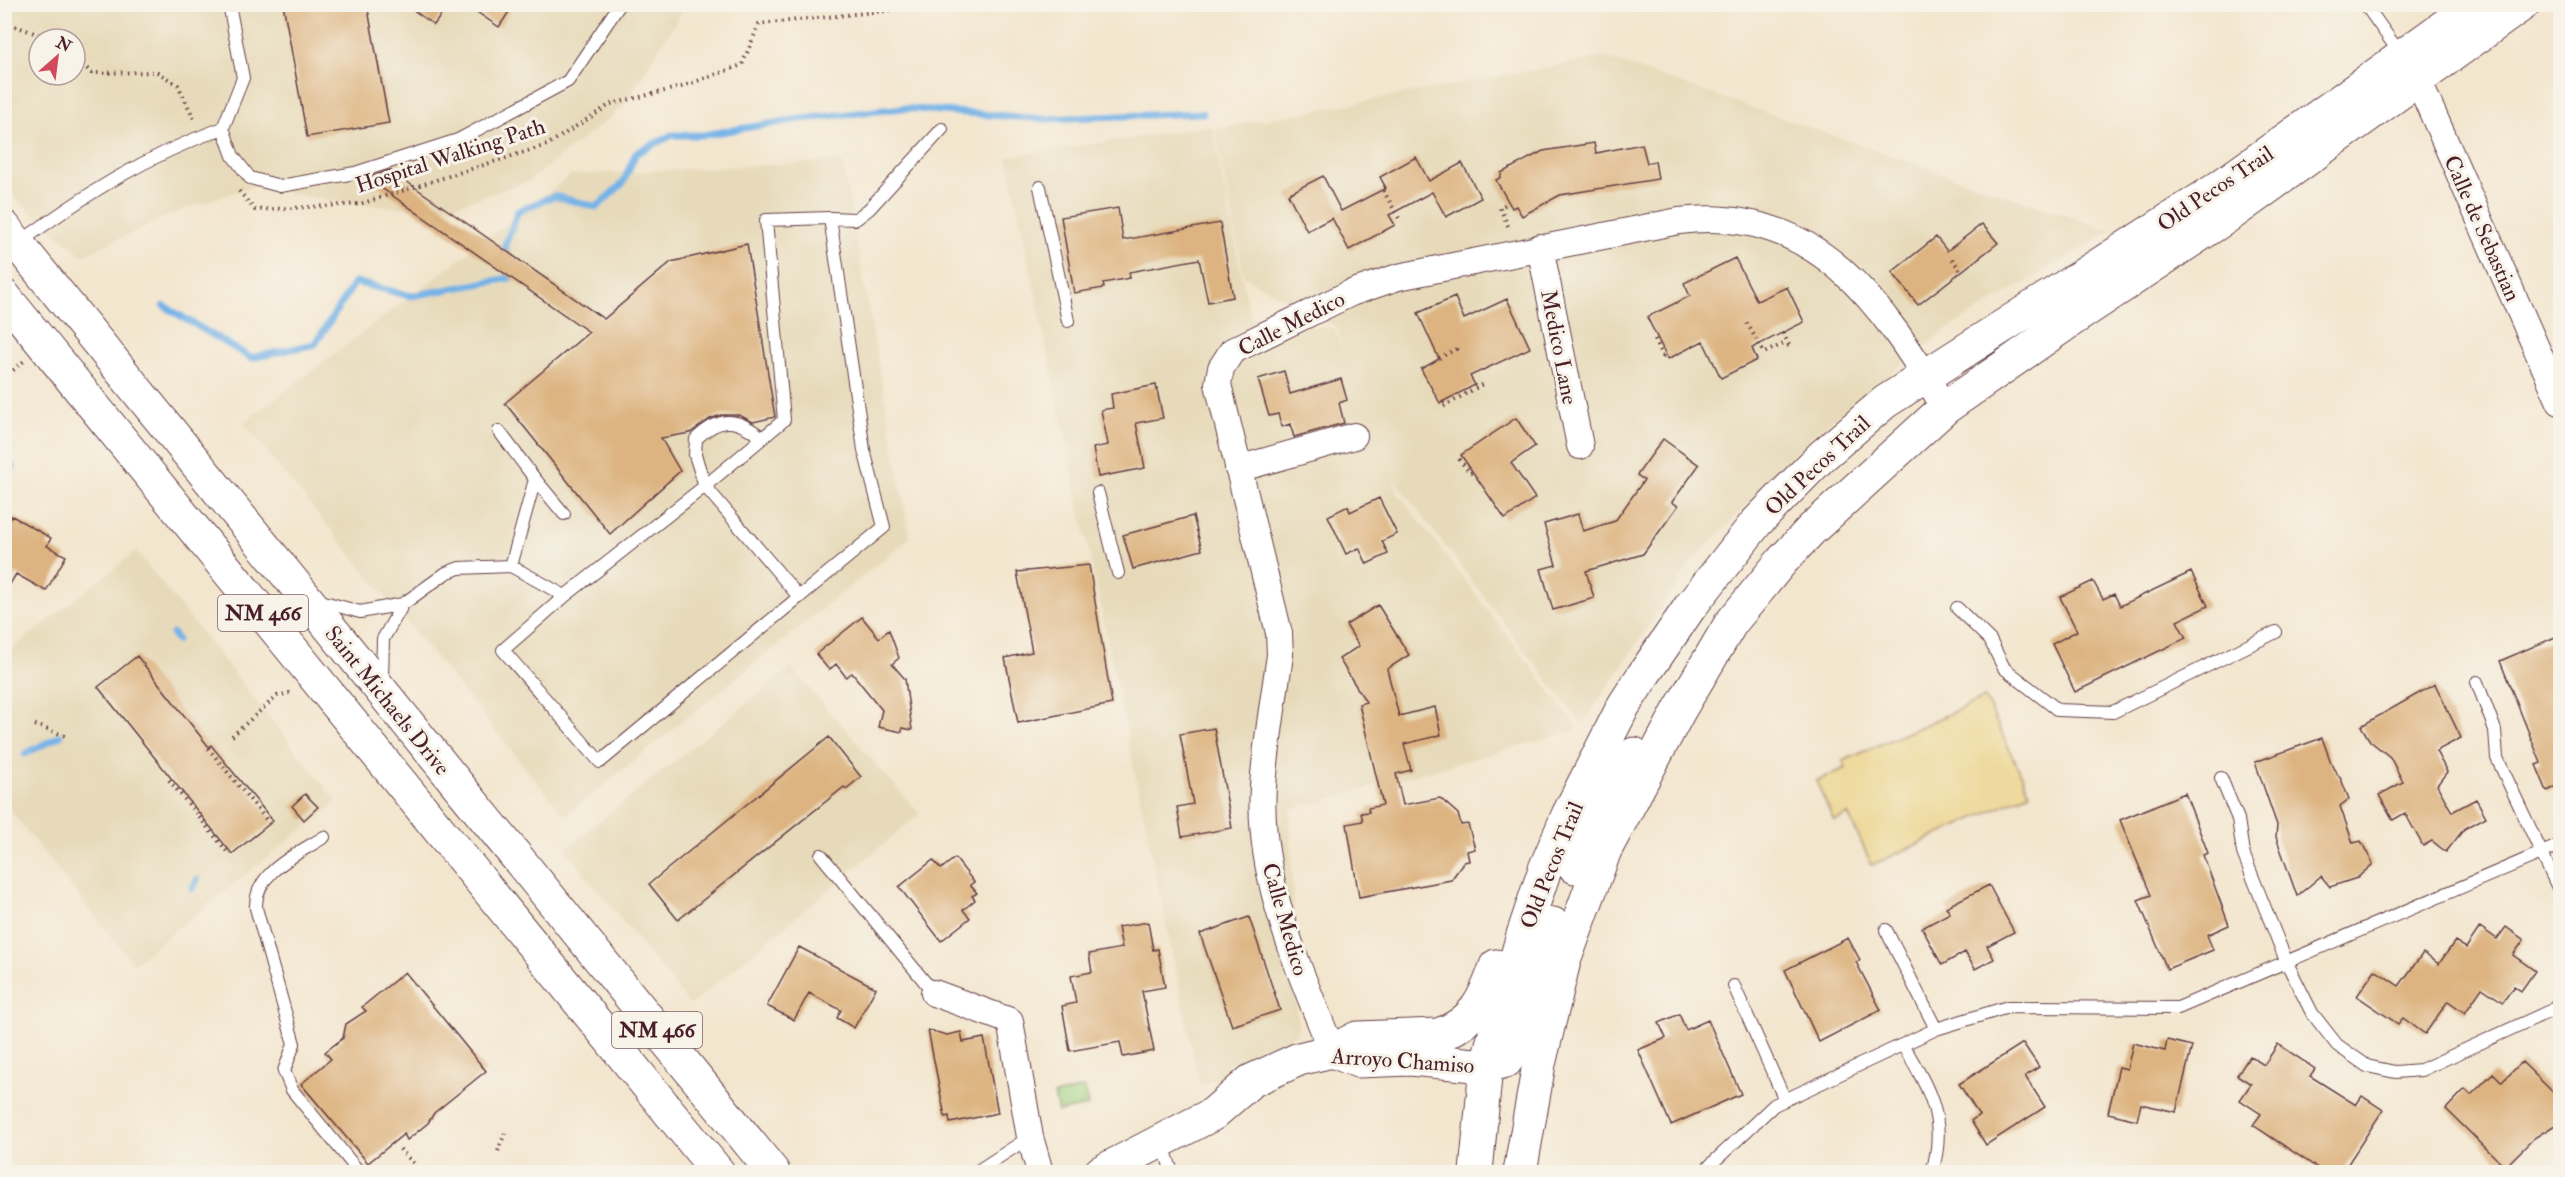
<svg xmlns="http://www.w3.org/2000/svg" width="2565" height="1177" font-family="'IM FELL Double Pica',serif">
	<rect width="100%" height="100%" fill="#f7f3e8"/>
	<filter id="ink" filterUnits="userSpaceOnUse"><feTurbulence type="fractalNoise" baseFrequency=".0167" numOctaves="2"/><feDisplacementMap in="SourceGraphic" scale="12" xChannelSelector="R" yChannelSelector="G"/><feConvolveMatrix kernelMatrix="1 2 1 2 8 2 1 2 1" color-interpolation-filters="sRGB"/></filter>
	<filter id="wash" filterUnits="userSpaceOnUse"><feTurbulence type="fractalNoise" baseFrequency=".008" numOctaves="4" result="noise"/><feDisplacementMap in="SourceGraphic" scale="24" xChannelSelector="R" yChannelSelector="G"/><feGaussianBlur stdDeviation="1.35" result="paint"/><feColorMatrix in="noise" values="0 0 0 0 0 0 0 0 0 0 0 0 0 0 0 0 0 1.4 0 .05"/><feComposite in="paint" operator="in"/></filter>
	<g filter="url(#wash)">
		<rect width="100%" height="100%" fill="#f3e6cf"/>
		<path fill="#e7daba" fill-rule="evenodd" d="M5,5H686L623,107L529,181L439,211L336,202L253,186L174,213L83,256L5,189ZM39,39H75V75H39Z
			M1604,57L2111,231L1946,330L1814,434L1692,562L1582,725L1393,478L1398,493L1579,729L1290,810L1298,1033L1200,1087L1007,157L1212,126L1250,317L1335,329L1344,352L1337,327L1244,277L1215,129Z
			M842,161L910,538L565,816L243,423L571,175Z
			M136,551L337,802L133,964L5,804V655Z
			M791,668L920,814L690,1005L565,849Z"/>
		<path fill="#9fd180" stroke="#747856" stroke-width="1.5" d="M1084,1088L1088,1106L1058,1112L1054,1095Z"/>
		<path fill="#eeda9e" stroke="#9c7c64" stroke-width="1.5" d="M1985,698L2030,793L1872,865L1848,814L1834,821L1816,781L1846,768L1843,761Z"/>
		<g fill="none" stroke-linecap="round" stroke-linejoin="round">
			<path stroke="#74b2e7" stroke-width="7" d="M507,257L505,245L518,211L554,196L597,207L623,183L636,153L672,135H703L793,120L903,108L1043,119L1203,113
				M164,306L251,358L315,344L355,282L411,296L510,278L508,268
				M4,469L13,467
				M173,634L177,640
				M25,754L60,736
				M192,889L197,880"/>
		</g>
		<g id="blocks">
			<path fill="#ddb481" d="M283,4H367L389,123L307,137Z
				M405,4H449L434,25Z
				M465,4H514L499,27Z
				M1594,143L1596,153L1642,144L1647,163L1655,161L1658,179L1560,195L1522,216L1516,206L1512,208L1496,180L1501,177V173L1543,151Z
				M1416,157L1429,181L1462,163L1481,198L1446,217L1432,192L1389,215L1395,225L1349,250L1332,218L1307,231L1288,194L1323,176L1341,211L1386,188L1380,177Z
				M390,170L604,319L671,262L747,244L775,417L753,422L739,415H721L710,419L690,433L661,438L680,471L610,534L505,403L589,332L367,178Z
				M1118,208L1123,240L1220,223L1233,297L1208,302L1199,259L1129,272L1130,278L1103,283L1104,288L1074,293L1061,217Z
				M1982,224L1998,243L1918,305L1892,272L1936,237L1947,251Z
				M1735,258L1757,301L1787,287L1804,322L1752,348L1757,360L1721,378L1703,341L1668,359L1647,317L1690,296L1684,283Z
				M1455,297L1464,319L1507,299L1530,348L1470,376L1475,385L1440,403L1421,369L1439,359L1418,313Z
				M1284,371L1290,394L1341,379L1347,400L1339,403L1344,423L1294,437L1290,424L1282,427L1278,414L1269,416L1258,379Z
				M1156,385L1163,418L1136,423L1145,468L1098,477L1093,448L1108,445L1101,410L1113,408L1111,394Z
				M1516,418L1535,446L1511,463L1535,498L1505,519L1461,455Z
				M1663,439L1699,465L1672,502L1678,506L1643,554L1586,571L1594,598L1553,610L1541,569L1556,565L1544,524L1578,514L1583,531L1615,521L1644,480L1637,475Z
				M1379,498L1397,534L1382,541L1388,554L1367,564L1359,548L1346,554L1328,516L1348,506L1350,512Z
				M12,516L51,538L47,546L66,556L46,591L16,574L4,594V529Z
				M1193,516L1202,550L1133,569L1123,535Z
				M1089,565L1112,704L1018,723L1005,658L1032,652L1017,572Z
				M2191,572L2208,606L2177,621L2186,638L2075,692L2052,644L2077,631L2060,597L2093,581L2103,599L2114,594L2120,606Z
				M1378,605L1409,655L1387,669L1399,716L1435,707L1441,735L1404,744L1411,770L1396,774L1403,805L1440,798L1458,814L1461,825L1468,824L1475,849L1467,851L1469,861L1464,862L1451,880L1359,897L1347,824L1363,821L1361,813L1369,812L1368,808L1383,805L1359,704L1366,702L1339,659L1359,646L1346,625Z
				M862,617L879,638L889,630L899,658L892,664L905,679L912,730L902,728V732L878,727L882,710L852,673L846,677L836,664L829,670L816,654Z
				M2560,635V785L2547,791L2536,765L2541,763L2500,661Z
				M137,656L209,747L211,745L273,821L232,854L98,687Z
				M2435,684L2461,738L2436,751L2447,772L2437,785L2452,812L2476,799L2486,817L2464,829L2446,852L2432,841L2423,846L2405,813L2393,820L2379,795L2403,782L2390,757L2370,741L2361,726Z
				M1214,728L1232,828L1182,837L1177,807L1193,804L1180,734Z
				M829,737L861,777L846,789L844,787L678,920L649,884Z
				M2322,738L2333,768L2341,779L2349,799L2340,806L2353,843L2361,841L2373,864L2357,878L2330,887L2321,876L2297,896L2276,837L2277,825L2255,762Z
				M2185,793L2208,853L2203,855L2229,925L2207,935L2213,950L2167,969L2138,900L2151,895L2120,820Z
				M305,794L318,807L304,820L292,806Z
				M955,858L974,882L970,885L977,893L972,896L975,900L963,910L970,918L941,941L899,887L933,860L941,869Z
				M1989,885L2014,932L1987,946L1994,959L1975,969L1965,952L1942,965L1922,928L1950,913L1946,907Z
				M1249,917L1280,1010L1232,1026L1200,934Z
				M1148,922L1153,950L1158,949L1165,987L1142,991L1154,1051L1123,1057L1120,1042L1070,1051L1062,1006L1076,1003L1071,976L1092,972L1089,954L1122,948L1118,927Z
				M2480,927L2497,939L2506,927L2524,940L2513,955L2535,971L2521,991L2514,986L2503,1002L2482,988L2465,1013L2448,1001L2425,1034L2403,1018L2398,1024L2357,996L2375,970L2399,986L2423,953L2439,964L2455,941L2466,948Z
				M1848,938L1860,960L1856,962L1881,1010L1819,1042L1785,970Z
				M799,947L876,988L854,1028L837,1018L841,1010L809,993L794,1020L767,1006Z
				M405,972L486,1071L434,1113L428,1123L407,1140L404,1134L368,1163L301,1084L331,1059L325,1052L343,1038L346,1024L366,1011L362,1007Z
				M1679,1014L1686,1030L1708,1020L1741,1094L1671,1125L1638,1050L1666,1038L1659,1023Z
				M928,1030L947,1035L961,1032L963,1042L984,1038L998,1113L950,1123L949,1116L945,1117Z
				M2167,1040L2192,1046L2176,1112L2141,1104L2137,1120L2108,1113L2119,1067L2127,1069L2133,1043L2165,1051Z
				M2023,1043L2039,1067L2025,1076L2045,1107L1986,1145L1971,1121L1979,1115L1959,1084Z
				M2278,1044L2315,1069L2310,1076L2356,1105L2362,1096L2383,1110L2342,1173H2325L2253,1125L2261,1114L2240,1100L2251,1084L2237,1075L2250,1056L2264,1065Z
				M2522,1062L2560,1099V1122L2534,1138L2505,1167L2446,1109L2465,1089L2471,1095L2493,1073L2502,1082Z"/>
		</g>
	</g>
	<g filter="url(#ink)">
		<use href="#blocks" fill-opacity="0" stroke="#633d44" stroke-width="1.5"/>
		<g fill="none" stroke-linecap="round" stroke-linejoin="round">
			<defs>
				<path id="lane" d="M2365,4L2401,55
					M223,128L233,156L250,178L280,186L355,173L458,140L568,81L620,4
					M1040,187L1068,321
					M830,218L856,219L869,209L942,129
					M19,243C86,194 144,157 223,128L243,78L229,4
					M763,438C737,419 722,414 696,439L695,455L705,486L784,420L766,220L830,218L864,450L884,527L799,597
					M535,479L564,514
					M1098,493L1118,573
					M511,566L565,596L503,650L600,762L799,597L705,486L565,596
					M317,600L360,612L403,604
					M1957,608L1990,640L2004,668L2058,710L2113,712L2276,632
					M382,680L383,639L403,604L446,573L459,568L511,566L535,479L499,431
					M2477,682L2495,730L2497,758L2560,892
					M2221,778L2238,819L2243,853L2287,963L2312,1013L2337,1045L2367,1066L2395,1072L2421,1070L2552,1010L2560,1001
					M324,837C298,854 254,872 256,908L294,1044L284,1071L292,1090L359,1172
					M821,855L934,993
					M1886,930L1936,1029
					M1734,986L1785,1100
					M1903,1045C1929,1089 1948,1119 1932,1172
					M1162,1142L1172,1172
					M976,1172L1030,1137
					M1703,1172L1774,1105L1936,1029L2008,1007L2178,1008L2560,845"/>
				<path id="street" d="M2409,66L2418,80L2560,402
					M1540,247L1580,446
					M1238,469L1354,436
					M934,993L1010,1021L1030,1137L1040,1172
					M1332,1051C1299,968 1257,879 1263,787C1266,743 1274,698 1280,655L1279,633L1218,384L1221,368L1232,351L1351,293L1398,277L1679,221C1817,204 1882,304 1945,408"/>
				<path id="secondary" d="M1575,867L1593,822L1634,754
					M1332,1051L1358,1061L1410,1059L1486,1066L1506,1061L1516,1045L1553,924
					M1101,1172L1213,1114L1251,1081L1299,1059L1332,1051L1357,1038L1438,1035C1473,1024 1485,999 1496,966
					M1476,1172L1486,1066L1523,935L1545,869L1568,815L1624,705L1644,674L1690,607L1756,523L1822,456L1885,402L2214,191L2475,4
					M1520,1172L1539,1064L1564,961L1605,850L1680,709L1731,623L1782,561L1811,530L1945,408L2070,321L2231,214L2523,4"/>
				<path id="primary" d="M4,227L773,1172
					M4,296L718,1172"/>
			</defs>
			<use href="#lane" stroke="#633d44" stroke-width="14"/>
			<use href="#street" stroke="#633d44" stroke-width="28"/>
			<use href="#secondary" stroke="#633d44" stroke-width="35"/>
			<use href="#primary" stroke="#633d44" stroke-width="35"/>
			<path stroke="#633d44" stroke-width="4" stroke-dasharray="1.5 4.5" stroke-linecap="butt" d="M4,22L51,39
				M75,55L91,73L157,72L178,85L195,121
				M1385,187L1382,188L1401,222
				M239,191L255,210L360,204L547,145L611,104L681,87L742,65L759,24L894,10L893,4
				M1508,226L1500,208L1509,202
				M1952,259L1961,271
				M1747,323L1764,353L1783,344L1789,346
				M1783,333L1789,345
				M1655,339L1663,356L1665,354
				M1439,358L1456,349L1454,345
				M4,378L24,361
				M1443,402V407L1483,384
				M1459,459L1470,473L1473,472
				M35,725L66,736
				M232,736L277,696L289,693L293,695
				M208,748L269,823
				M169,780L229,854
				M400,1149L416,1166
				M498,1151L505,1133"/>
			<use href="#lane" stroke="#fff" stroke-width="12"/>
			<use href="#street" stroke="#fff" stroke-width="26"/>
			<use href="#secondary" stroke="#fff" stroke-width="33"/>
			<use href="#primary" stroke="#fff" stroke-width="33"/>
		</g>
	</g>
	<g text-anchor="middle" stroke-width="6" stroke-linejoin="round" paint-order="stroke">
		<g fill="#f7f3e8" stroke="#7e5f64" stroke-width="1.5">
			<rect x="218" y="595" width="90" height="36" rx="4.5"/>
			<rect x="612" y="1012" width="90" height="36" rx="4.5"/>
		</g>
		<g font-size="21" font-weight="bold" fill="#4a1f2b">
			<text x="263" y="620">NM 466</text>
			<text x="657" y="1037">NM 466</text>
		</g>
		<g font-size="22" fill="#4a1f2b" stroke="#f7f3e8">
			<text transform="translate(450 155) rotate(-18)" y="8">Hospital Walking Path</text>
			<text transform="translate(2215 188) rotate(-34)" y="8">Old Pecos Trail</text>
			<text transform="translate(2483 228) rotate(66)" y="8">Calle de Sebastian</text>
			<text transform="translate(1291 323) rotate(-27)" y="8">Calle Medico</text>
			<text transform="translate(1560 347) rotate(79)" y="8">Medico Lane</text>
			<text transform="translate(1817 465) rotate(-43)" y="8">Old Pecos Trail</text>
			<text transform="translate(388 700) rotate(51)" y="8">Saint Michaels Drive</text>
			<text transform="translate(1551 865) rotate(-68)" y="8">Old Pecos Trail</text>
			<text transform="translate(1286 919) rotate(74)" y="8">Calle Medico</text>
			<text transform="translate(1403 1060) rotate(4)" y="8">Arroyo Chamiso</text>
		</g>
	</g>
	<rect width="2565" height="1177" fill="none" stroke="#f7f3e8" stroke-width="24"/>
	<g transform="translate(57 57) rotate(28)"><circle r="28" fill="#f7f3e8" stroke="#b29e9c" stroke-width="1.5"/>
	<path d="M0-4.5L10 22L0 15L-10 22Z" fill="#d1495b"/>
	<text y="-9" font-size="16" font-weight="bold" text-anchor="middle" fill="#4a1f2b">N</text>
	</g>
</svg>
